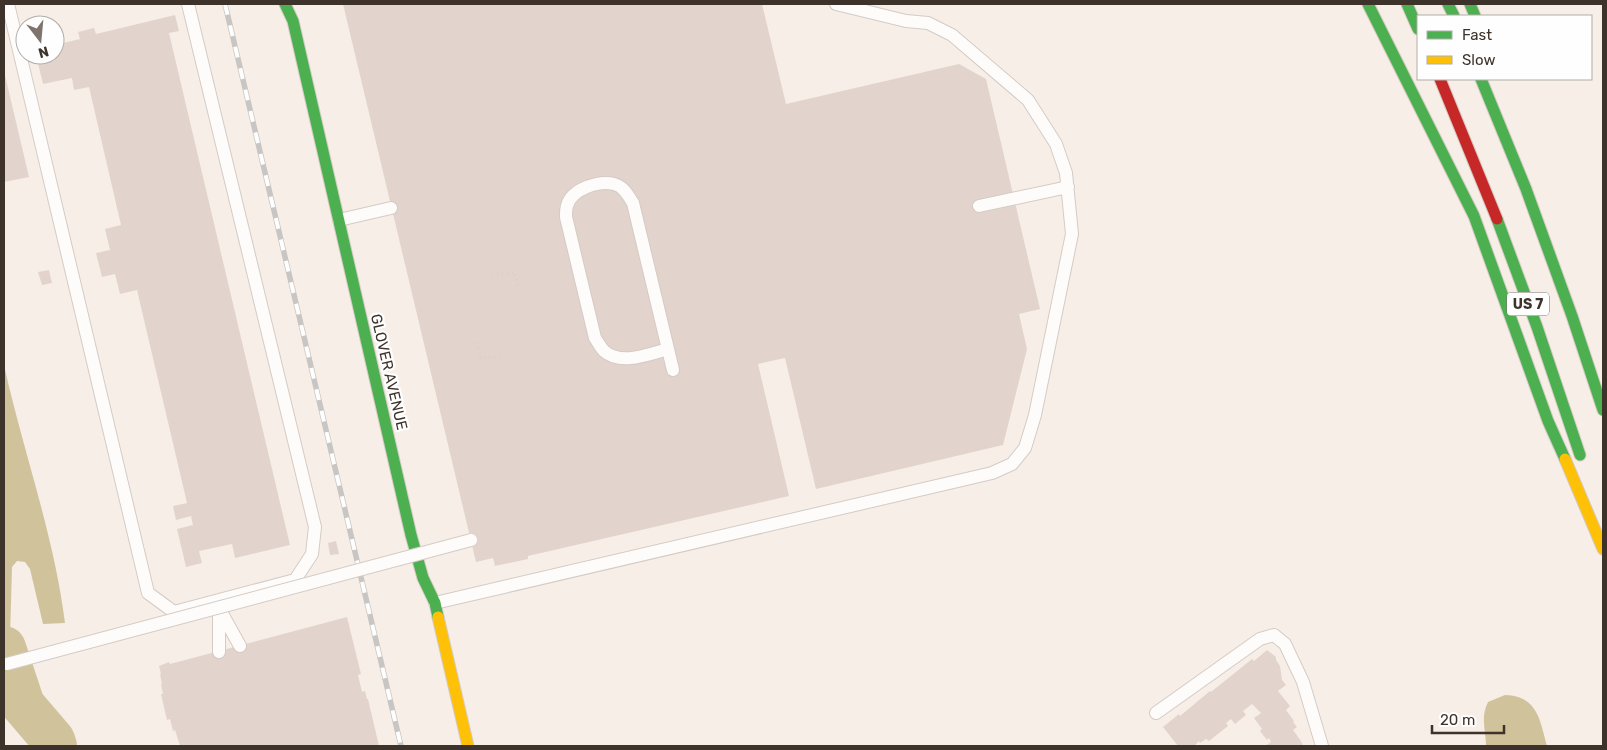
<svg xmlns="http://www.w3.org/2000/svg" width="1607" height="750" font-family="Rubik,sans-serif">
	<rect width="100%" height="100%" fill="#f7eee7"/>
	<path fill="#d0c39b" d="M4,365C23,451 54,535 65,623L43,624L30,569L25,562L17,561L12,567L10,638L4,639Z
		M1505,695C1538,696 1540,721 1547,746H1486C1486,730 1480,718 1488,702Z"/>
	<g fill="none" stroke-linecap="round" stroke-linejoin="round">
		<path stroke="#d0c39b" stroke-width="44" d="M4,648L23,705L53,740L55,746"/>
	</g>
	<path fill="#e2d4cd" d="M343,4H762L786,104L959,64L986,79L1040,309L1019,314L1027,349L1003,445L816,489L785,358L758,364L789,496L528,556V559L495,566L493,558L476,562Z
		M175,15L179,31L169,33L290,545L235,558L232,544L199,551L202,563L186,567L177,529L193,525L191,516L176,520L173,506L187,503L137,290L120,294L115,274L102,277L96,253L110,250L105,229L121,225L89,87L74,90L72,78L43,84L36,55H55V45L80,39L78,32L94,28L96,34Z
		M4,71L29,177L4,182Z
		M49,270L52,283L42,285L38,272Z
		M336,541L339,554L330,555L328,543Z
		M347,617L361,674L358,675L362,692L365,691L367,699H368L379,746H180L175,730L173,731L170,719L167,720L161,694H163L161,684H162L160,674H161L159,666L169,662L170,664Z
		M1267,650L1276,657V660L1280,666L1282,680L1286,685L1278,691L1290,706L1286,710L1294,721L1293,722L1297,727L1293,730L1301,741L1303,746H1265L1271,742L1269,738L1267,740L1260,731L1262,729L1254,718L1261,713L1252,704L1243,711L1246,715L1235,724L1231,719L1226,723L1228,726L1209,741L1206,739L1200,743L1199,741L1194,746H1178L1163,727L1179,714L1180,716L1210,691L1211,692L1252,659L1254,661Z"/>
	<g fill="none" stroke-linecap="round" stroke-linejoin="round">
		<defs>
			<path id="lane" d="M8,4L148,593L174,612L295,580L312,554L315,527L188,4
				M979,206L1068,187
				M339,220L391,208
				M668,349C649,354 621,366 604,351C600,347 598,342 595,338L566,217C566,214 566,209 567,206C571,189 599,180 614,184C623,186 628,195 633,203L673,370
				M435,603L992,473L1012,464L1025,448L1035,415L1072,234L1066,173L1056,144L1028,100L952,35L928,23L906,21L836,4
				M220,610L240,646
				M219,652V608
				M1156,713L1260,639L1274,635L1285,644L1303,682L1322,746"/>
			<path id="fast" d="M285,4L293,21L411,535L423,578L435,603L438,617
				M1368,4L1474,216L1548,421L1565,459
				M1407,4L1418,29
				M1448,4L1454,16
				M1470,4L1475,16
				M1481,79L1526,189L1572,316L1603,410
				M1497,219L1537,327L1580,455"/>
			<path id="slow" d="M1565,459L1603,549
				M438,617L468,746"/>
			<path id="jam" d="M1440,79L1497,219"/>
		</defs>
		<use href="#lane" stroke="#d4cbc4" stroke-width="14"/>
		<use href="#fast" stroke="#d4cbc4" stroke-width="13"/>
		<use href="#slow" stroke="#d4cbc4" stroke-width="13"/>
		<use href="#jam" stroke="#d4cbc4" stroke-width="13"/>
		<path stroke="#d4d1ce" stroke-width="3" stroke-dasharray="1 4" stroke-linecap="butt" d="M492,275L514,272L519,289
			M477,343L481,359L500,356"/>
		<use href="#lane" stroke="#fefcfb" stroke-width="12"/>
		<use href="#fast" stroke="#4caf50" stroke-width="11"/>
		<use href="#slow" stroke="#ffc107" stroke-width="11"/>
		<use href="#jam" stroke="#c62828" stroke-width="11"/>
		<defs>
			<path id="rail" d="M225,4L401,746"/>
		</defs>
		<use href="#rail" stroke="#c8c6c4" stroke-width="5.5"/>
		<use href="#rail" stroke="#fefefe" stroke-width="4" stroke-dasharray="11" stroke-linecap="butt"/>
		<defs>
			<path id="lane-bridge" d="M7,664L471,540"/>
		</defs>
		<use href="#lane-bridge" stroke="#d4cbc4" stroke-width="14" stroke-linecap="butt"/>
		<use href="#lane-bridge" stroke="#fefcfb" stroke-width="12"/>
	</g>
	<g text-anchor="middle" stroke-width="4.5" stroke-linejoin="round" paint-order="stroke">
		<rect fill="#fefefe" stroke="#78706a" stroke-width="1" x="1507" y="292.5" width="42" height="23" rx="4"/>
		<g font-size="14" font-weight="bold" fill="#3e332b">
			<text x="1528" y="309">US 7</text>
		</g>
		<g font-size="15" fill="#3e332b" stroke="#fefefe">
			<text transform="translate(389 372) rotate(77)" y="5">GLOVER AVENUE</text>
		</g>
	</g>
	<rect width="1607" height="750" fill="none" stroke="#3e332b" stroke-width="10"/>
	<rect x="1417" y="15" width="175" height="65" fill="#fefefe" stroke="#b1adaa"/>
	<rect x="1427" y="31" width="25" height="8" fill="#4caf50" stroke="#b1adaa"/>
	<text x="1462" y="40" font-size="15" fill="#3e332b">Fast</text>
	<rect x="1427" y="56" width="25" height="8" fill="#ffc107" stroke="#b1adaa"/>
	<text x="1462" y="65" font-size="15" fill="#3e332b">Slow</text>
	<g transform="translate(40 40) rotate(164)"><circle r="24" fill="#fefefe" stroke="#b1adaa"/>
	<path d="M0-4L9 19L0 12L-9 19Z" fill="#7f746d"/>
	<text y="-8" font-size="14" font-weight="bold" text-anchor="middle" fill="#3e332b">N</text>
	</g>
	<path d="M1432 725v8h72v-8" fill="none" stroke="#3e332b" stroke-width="2.5"/>
	<text x="1440" y="725" font-size="15" fill="#3e332b" stroke="#fefefe" stroke-width="4" paint-order="stroke">20 m</text>
</svg>
